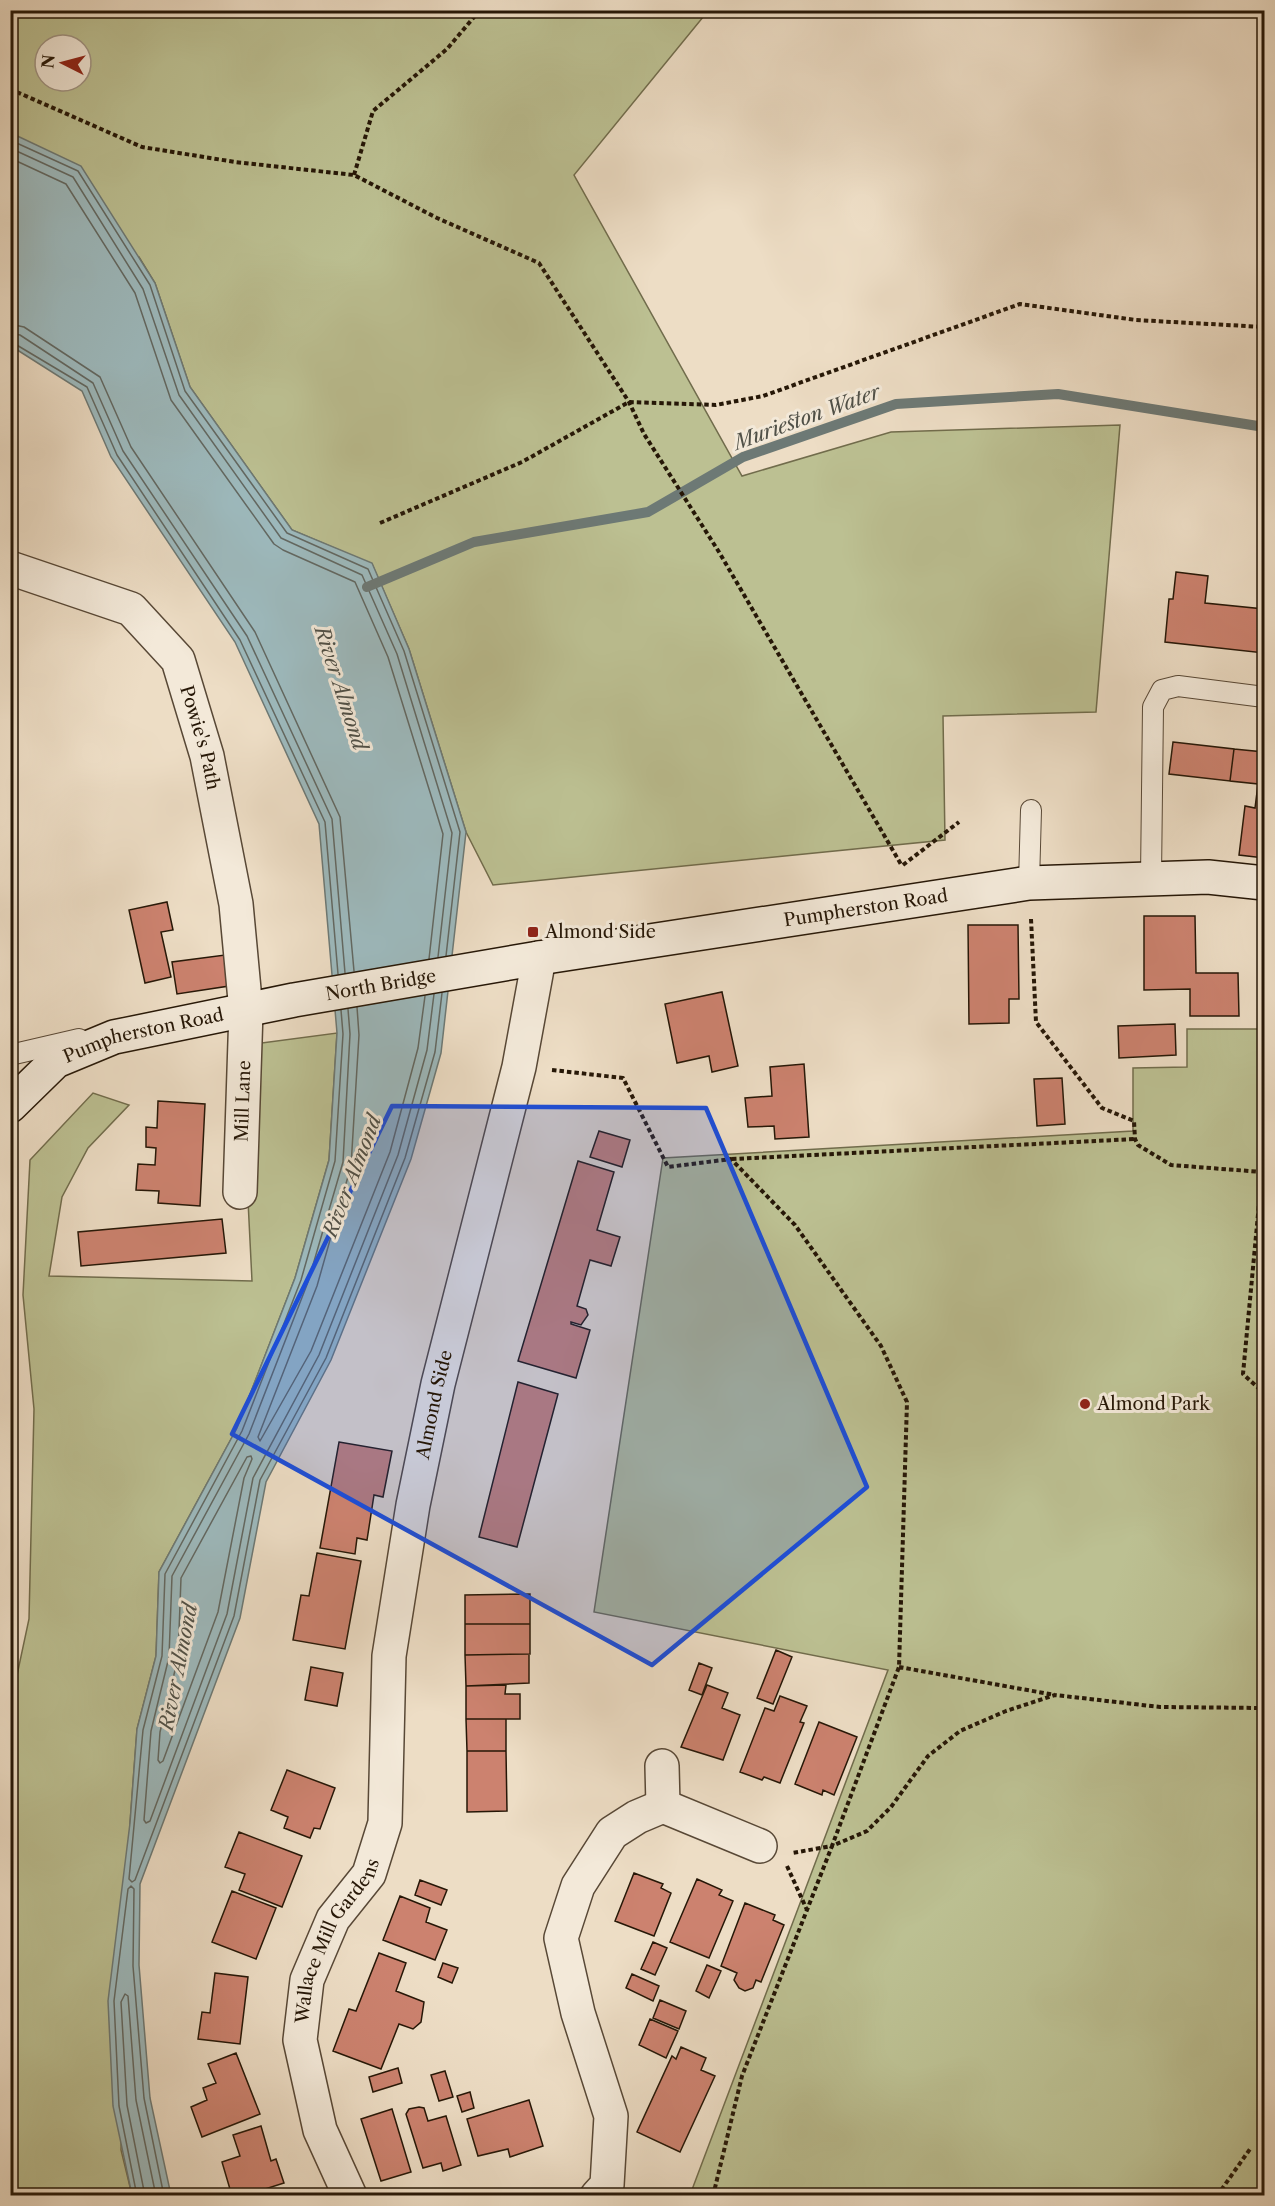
<svg xmlns="http://www.w3.org/2000/svg" width="1275" height="2206" font-family="'Libre Caslon Text',serif">
	<rect width="100%" height="100%" fill="#edddc5"/>
	<filter id="stains"><feTurbulence type="fractalNoise" baseFrequency=".00333" numOctaves="4"/><feColorMatrix values="0 0 0 0 .2 0 0 0 0 .09 0 0 0 0 .02 0 0 0 .5 -.17"/></filter>
	<radialGradient id="worn" r=".72"><stop offset=".6" stop-color="#630" stop-opacity="0"/><stop offset="1" stop-color="#630" stop-opacity=".3"/></radialGradient>
	<path fill="#bcc092" stroke="#716c4c" stroke-width="1.5" fill-rule="evenodd" d="M10,11H708L574,175L742,476L891,432L1120,425L1096,712L943,716L945,840L493,885L466,832L409,649L372,564L292,530L190,387L155,283L139,257L11,233ZM45,45H81V81H45Z
		M1187,1029H1264V2158L1262,2157L1264,2195H690L888,1670L594,1612L663,1158L1133,1131V1068L1187,1067Z
		M337,1033L329,1160L295,1278L237,1428L159,1572L156,1656L137,1729L130,1823L121,2150L132,2195L11,2196L10,1708L29,1619L34,1409L23,1295L30,1160L93,1093L129,1105L88,1148L62,1197L49,1276L252,1281L246,1160L254,1044Z"/>
	<path fill="#9dbabe" stroke="#6d7975" stroke-width="1.5" d="M11,133L81,166L155,283L190,387L292,530L372,563L409,649L466,832L441,1053L411,1159L331,1360L266,1482L240,1618L140,1884L139,1965L150,2098L171,2195H132L113,2106L108,2001L130,1823L137,1729L156,1656L159,1572L237,1428L295,1278L329,1160L337,1033L319,824L235,642L111,457L82,391L11,346Z"/>
	<g fill="none" stroke-linecap="round" stroke-linejoin="round">
		<path stroke="#626862" stroke-width="1.5" d="M10,140L78,171L150,285L185,391L287,533L368,569L404,651L460,832L446,956
			M10,148L73,177L143,289L179,395L281,538L362,575L397,654L452,833L438,957
			M10,158L66,184L135,293L171,400L274,544L283,550L355,582L388,657L443,834L429,959
			M10,324L24,327L100,377L131,447L255,632L340,817L354,971
			M10,333L20,335L93,383L123,451L247,636L332,819L345,973
			M10,341L87,387L117,455L240,640L325,822L338,974
			M357,1007L359,1035L351,1166L317,1286L258,1437L260,1441L311,1351L390,1152L418,1048L425,996
			M348,1009L350,1034L343,1162L308,1282L249,1434L172,1576L169,1657L151,1731L144,1820L146,1823L150,1821L227,1614L253,1478L319,1355L398,1155L427,1050L434,994
			M341,1010L343,1034L335,1161L301,1280L242,1431L165,1574L162,1656L143,1730L129,1879L132,1882L135,1880L234,1616L260,1480L326,1358L405,1158L435,1052L442,993
			M251,1456L252,1459L244,1478L218,1612L163,1761L160,1763L158,1760L160,1732L178,1658L181,1578L247,1457Z
			M137,2196L119,2106L114,2001L128,1889L131,1886L134,1889L133,1966L144,2098L164,2196
			M145,2196L127,2105L121,2002L125,1994L128,1996L136,2100L156,2196"/>
		<path stroke="#6d7975" stroke-width="10" d="M367,587L474,542L648,512L743,457L896,404L1058,394L1264,427"/>
	</g>
	<path fill="#cc826f" stroke="#261707" stroke-width="1.5" d="M1176,572L1208,576L1205,603L1264,609V653L1165,642L1169,599H1173Z
		M1173,742L1234,749L1230,781L1169,774Z
		M1234,749L1264,752V858L1239,855L1245,806L1255,808L1258,784L1230,781Z
		M167,902L173,930L161,932L171,977L145,983L129,910Z
		M1144,916H1195L1196,973H1238L1239,1016H1190V989L1144,990Z
		M968,925H1018L1019,999H1009V1023L969,1024Z
		M225,955L229,986L177,994L172,962Z
		M722,992L738,1066L712,1072L709,1056L677,1063L665,1004Z
		M1175,1024L1176,1055L1119,1058L1118,1026Z
		M804,1064L809,1137L775,1139L774,1126L748,1127L745,1098L772,1096L770,1067Z
		M1062,1078L1065,1124L1037,1126L1034,1079Z
		M158,1101L205,1104L200,1206L158,1203L159,1191L136,1190L138,1164L155,1165L156,1148L146,1147V1127L157,1128Z
		M599,1131L630,1140L622,1167L590,1157Z
		M578,1161L614,1172L597,1230L620,1237L611,1266L590,1260L577,1306L586,1309L588,1315L581,1325L571,1322V1324L590,1330L576,1378L518,1361Z
		M222,1219L226,1253L81,1266L78,1232Z
		M518,1382L558,1394L517,1547L479,1537Z
		M339,1442L392,1451L383,1497L374,1495L367,1540L357,1538L355,1554L320,1548Z
		M317,1553L361,1561L345,1649L293,1640L301,1595L309,1596Z
		M530,1594V1624H465V1595Z
		M465,1624H530V1654L465,1655Z
		M776,1650L792,1657L773,1704L757,1698Z
		M529,1654V1683L466,1686L465,1655Z
		M699,1663L712,1668L702,1695L689,1690Z
		M311,1667L343,1673L337,1706L305,1700Z
		M506,1685L505,1694H520V1719H466V1686Z
		M707,1685L728,1693L722,1708L740,1715L723,1760L681,1747Z
		M780,1696L807,1706L800,1722L804,1723L780,1783L764,1777L762,1780L740,1772L765,1708L774,1711Z
		M466,1719H506V1751H467Z
		M819,1722L857,1737L834,1795L823,1790L822,1795L795,1784Z
		M467,1751H506L507,1811L467,1812Z
		M287,1770L335,1788L320,1829L314,1828L310,1838L284,1828L288,1817L271,1810Z
		M239,1832L302,1856L282,1907L239,1890L245,1874L225,1867Z
		M634,1873L663,1884L661,1888L671,1893L654,1936L615,1921Z
		M697,1879L722,1890L719,1895L733,1901L709,1958L670,1942Z
		M420,1880L447,1890L441,1905L415,1895Z
		M232,1891L276,1908L256,1959L212,1942Z
		M400,1896L430,1908L426,1922L447,1930L435,1960L383,1940Z
		M745,1903L775,1915L773,1920L784,1925L761,1982L756,1980L753,1988L745,1991L739,1988L734,1980L737,1973L721,1966Z
		M653,1942L667,1948L655,1975L641,1969Z
		M379,1953L406,1963L396,1991L424,2002L421,2022L413,2029L399,2024L381,2069L333,2051L349,2009L356,2011Z
		M443,1963L458,1968L452,1983L438,1977Z
		M707,1965L721,1971L709,1998L696,1991Z
		M215,1973L248,1977L240,2044L198,2039L202,2012L210,2013Z
		M632,1974L659,1986L653,2001L626,1988Z
		M660,2000L686,2011L679,2029L653,2018Z
		M650,2019L678,2031L666,2058L639,2045Z
		M681,2047L706,2058L701,2070L715,2076L680,2152L637,2132L672,2056L676,2059Z
		M236,2053L260,2114L202,2137L191,2107L207,2100L203,2088L216,2083L208,2064Z
		M398,2068L402,2083L373,2092L369,2077Z
		M445,2071L453,2097L439,2101L431,2075Z
		M470,2092L474,2108L462,2112L457,2096Z
		M529,2100L543,2146L510,2157L508,2149L478,2156L467,2119Z
		M419,2107L424,2108L428,2121L446,2116L461,2165L443,2171L441,2163L423,2168L406,2114L409,2109Z
		M392,2109L411,2172L381,2181L361,2119Z
		M261,2126L271,2161L276,2159L284,2183L243,2196H232L222,2162L240,2156L233,2135Z"/>
	<g fill="none" stroke-linecap="round" stroke-linejoin="round">
		<defs>
			<path id="lane" d="M1151,877L1153,707L1162,690L1178,686L1264,697
				M1029,883L1031,810
				M10,1055L79,1039"/>
			<g id="street">
				<path id="s1" d="M10,568L131,609L178,660L207,756L236,904L246,1011L240,1192"/>
				<path d="M662,1766L663,1806"/>
				<path id="s2" d="M350,2196L320,2130L300,2040L307,1980L333,1919L369,1874L385,1823L389,1656L413,1505L438,1384L519,1067L539,958"/>
				<path d="M597,2196L607,2185L611,2116L578,2013L561,1938L578,1886L612,1833L637,1817L663,1806L760,1846"/>
			</g>
			<g id="secondary">
				<path id="s3" d="M10,1106L56,1061L114,1037L294,1000L539,958L1029,883L1208,877L1264,883"/>
			</g>
		</defs>
		<use href="#lane" stroke="#584836" stroke-width="22"/>
		<use href="#street" stroke="#584836" stroke-width="36"/>
		<use href="#secondary" stroke="#261707" stroke-width="36"/>
		<path stroke="#261707" stroke-width="4" stroke-dasharray="4.5 3" stroke-linecap="butt" d="M10,89L142,147L235,162L354,175L437,218L539,263L629,402L644,434L719,552L902,866
			M354,175L373,111L447,49L480,10
			M380,523L522,462L629,402L716,405L763,396L1020,304L1136,320L1264,327
			M903,865L959,822
			M1031,919L1036,1022L1102,1108L1134,1121L1135,1139L1138,1145L1171,1165L1262,1172L1243,1374L1264,1393
			M552,1070L623,1078L668,1167L731,1159L795,1225L881,1346L907,1402L899,1667L832,1846L792,1853
			M732,1159L1135,1139
			M899,1667L1055,1695
			M787,1866L807,1910
			M713,2196L742,2076L832,1846L867,1831L891,1807L928,1756L960,1731L1006,1711L1055,1695L1160,1707L1264,1708
			M1217,2196L1250,2149"/>
		<use href="#lane" stroke="#f3e9d9" stroke-width="20"/>
		<use href="#street" stroke="#f3e9d9" stroke-width="33"/>
		<use href="#secondary" stroke="#f3e9d9" stroke-width="33"/>
	</g>
	<path fill="#1d4ed8" fill-opacity="0.2" stroke="#1d4ed8" stroke-width="4.5" stroke-linejoin="round" d="M392,1106L706,1108L867,1487L652,1665L232,1434Z"/>
	<g fill="#8f2418" stroke="#f3e9d9" stroke-width="2">
		<rect x="527" y="926" width="12" height="12" rx="3"/>
		<circle cx="1085" cy="1404" r="6"/>
	</g>
	<g text-anchor="middle" stroke-width="6" stroke-linejoin="round" paint-order="stroke">
		<g font-size="18" fill="#261707" stroke="#f3e9d9">
			<text dy="6" stroke="none"><textPath href="#s1" startOffset="278">Powie's Path</textPath></text>
			<text dy="6" stroke="none"><textPath href="#s3" startOffset="890">Pumpherston Road</textPath></text>
			<text dy="6" stroke="none"><textPath href="#s3" startOffset="399">North Bridge</textPath></text>
			<text dy="6" stroke="none"><textPath href="#s3" startOffset="156">Pumpherston Road</textPath></text>
			<text transform="translate(243 1101) rotate(-88)" y="6">Mill Lane</text>
			<text dy="6" stroke="none"><textPath href="#s2" startOffset="825">Almond Side</textPath></text>
			<text dy="6" stroke="none"><textPath href="#s2" startOffset="273">Wallace Mill Gardens</textPath></text>
		</g>
		<g font-size="18" fill="#261707" stroke="#f3e9d9" text-anchor="start">
			<text x="545" y="938">Almond Side</text>
			<text x="1097" y="1410">Almond Park</text>
		</g>
		<g font-size="20" font-style="italic" fill="#505047" stroke="#f3e9d9">
			<text transform="translate(807 417) rotate(-20)" y="7">Murieston Water</text>
			<text transform="translate(341 688) rotate(72)" y="7">River Almond</text>
			<text transform="translate(352 1176) rotate(-69)" y="7">River Almond</text>
			<text transform="translate(178 1667) rotate(-79)" y="7">River Almond</text>
		</g>
	</g>
	<rect width="1275" height="2206" fill="none" stroke="#edddc5" stroke-width="36"/>
	<rect x="12" y="12" width="1251" height="2182" fill="none" stroke="#261707" stroke-width="3"/>
	<rect x="18" y="18" width="1239" height="2170" fill="none" stroke="#261707" stroke-width="1.5"/>
	<g transform="translate(63 63) rotate(276)"><circle r="28" fill="#f3e9d9" stroke="#a19585" stroke-width="1.5"/>
	<path d="M0-4.5L10 22L0 15L-10 22Z" fill="#8f2418"/>
	<text y="-9" font-size="16" font-weight="bold" text-anchor="middle" fill="#261707">N</text>
	</g>
	<rect width="100%" height="100%" filter="url(#stains)"/>
	<rect width="100%" height="100%" fill="url(#worn)"/>
</svg>
